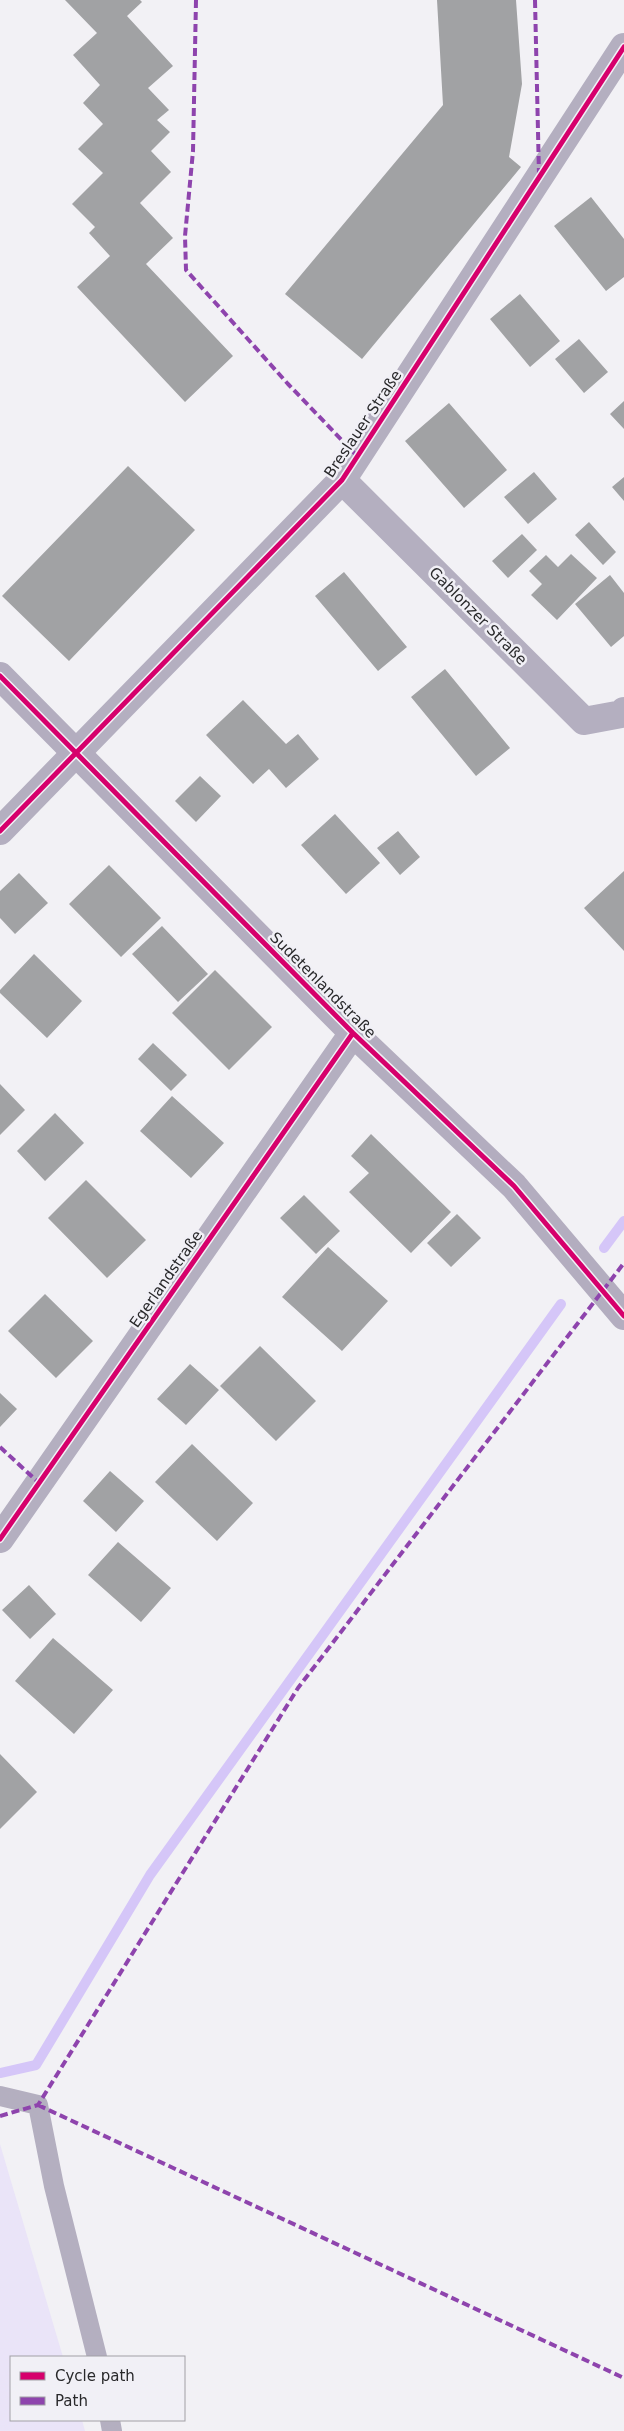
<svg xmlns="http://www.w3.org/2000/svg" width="624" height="2431" font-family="'DejaVu Sans',sans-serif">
	<rect width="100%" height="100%" fill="#f2f1f5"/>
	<path fill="#eae4f8" d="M0,2144L63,2357H11V2420H82L85,2431H0Z"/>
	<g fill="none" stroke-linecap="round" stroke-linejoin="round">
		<path stroke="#d5c6f8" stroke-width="10" d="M604,1248L624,1221
			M0,2073L36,2065L150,1875L561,1304"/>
	</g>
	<path fill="#a1a2a4" d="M65,0H140L142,2L127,16L173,66L148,88L169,110L157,120L170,132L151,151L171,172L140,203L173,238L146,264L233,356L185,402L77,287L110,256L89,233L95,227L72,204L103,173L78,149L103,124L83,103L100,85L73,55L97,33Z
		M437,0H516L522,84L509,157L521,167L362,359L285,294L443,105Z
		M591,197L624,239V277L606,291L554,226Z
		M520,294L560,341L530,367L490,319Z
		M579,339L608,372L584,393L555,359Z
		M624,401V429L610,414Z
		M449,403L507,470L464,508L405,441Z
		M128,466L195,530L69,661L2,596Z
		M534,472L557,499L528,524L504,497Z
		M624,477V501L612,487Z
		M589,522L616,552L603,565L575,535Z
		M522,534L537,550L508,578L492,561Z
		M571,554L597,578L557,620L531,595L542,584L529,571L546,555L558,567Z
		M344,572L407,647L378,671L315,596Z
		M610,575L624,593V636L611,647L575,604Z
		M445,669L510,748L476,776L411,697Z
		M243,700L286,744L298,734L319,759L286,788L269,769L253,784L206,735Z
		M200,776L221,796L196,822L175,801Z
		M335,814L380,863L346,894L301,845Z
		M398,831L420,857L400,875L377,848Z
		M109,865L161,918L121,957L69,904Z
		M624,871V951L584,908Z
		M19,873L48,903L15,934L0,918V891Z
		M162,926L208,974L178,1002L132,954Z
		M34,954L82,1001L47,1038L0,993V990Z
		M215,970L272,1027L229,1070L172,1013Z
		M153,1043L187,1075L171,1091L138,1059Z
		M0,1084L25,1110L0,1135Z
		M172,1096L224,1143L191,1178L140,1131Z
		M55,1113L84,1143L45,1181L17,1151Z
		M371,1134L451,1212L411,1253L349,1192L369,1173L351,1156Z
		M86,1180L146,1240L107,1278L48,1218Z
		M304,1195L340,1231L316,1254L280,1218Z
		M457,1214L481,1238L451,1267L427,1243Z
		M328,1247L388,1301L342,1351L282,1297Z
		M45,1294L93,1341L56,1378L8,1331Z
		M260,1346L316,1401L276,1441L220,1386Z
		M190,1364L219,1390L186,1425L157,1399Z
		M0,1393L17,1409L0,1427Z
		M192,1444L253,1503L217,1541L155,1482Z
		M110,1471L144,1501L116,1532L83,1501Z
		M118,1542L171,1588L141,1622L88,1575Z
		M29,1585L56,1614L30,1639L2,1610Z
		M53,1638L113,1690L74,1734L15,1681Z
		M0,1754L37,1792L0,1829Z"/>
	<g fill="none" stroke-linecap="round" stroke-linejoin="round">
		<path stroke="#b4afc0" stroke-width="20" d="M0,2096L38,2105L54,2186L97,2357
			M110,2420L112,2431"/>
		<path stroke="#b4afc0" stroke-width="28" d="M342,480L584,721L622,714L624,711
			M0,831L342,480L624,47
			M0,1539L353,1033"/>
		<path stroke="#b3adbf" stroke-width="28" d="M0,676L353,1033L514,1186L624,1316"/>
		<path stroke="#8e44ad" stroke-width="4" stroke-dasharray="8 4" stroke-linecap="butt" d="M196,0L193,151L185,236L186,270L288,384L358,457
			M535,0L539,175
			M0,1447L39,1483
			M38,2105L624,2378
			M0,2116L38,2105L298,1688L624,1263"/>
		<defs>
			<path id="cycleway" d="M0,676L353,1033L514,1186L624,1316
				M0,831L342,480L624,47
				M0,1539L353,1033"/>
		</defs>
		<use href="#cycleway" stroke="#f1f0f6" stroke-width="8"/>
		<use href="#cycleway" stroke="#d6006c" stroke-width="5"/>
	</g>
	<g text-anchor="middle" stroke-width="5" stroke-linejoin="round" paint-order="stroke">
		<g font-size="15" fill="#29292b" stroke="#f1f0f6">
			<text transform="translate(363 424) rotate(-56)" y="5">Breslauer Straße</text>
			<text transform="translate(478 616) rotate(45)" y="5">Gablonzer Straße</text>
			<text transform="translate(323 985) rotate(45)" y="5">Sudetenlandstraße</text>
			<text transform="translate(166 1279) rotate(-55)" y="5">Egerlandstraße</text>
		</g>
	</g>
	<rect x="10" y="2356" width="175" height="65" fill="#f1f0f6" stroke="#a1a0a5"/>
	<rect x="20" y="2372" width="25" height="8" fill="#d6006c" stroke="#a1a0a5"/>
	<text x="55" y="2381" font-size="15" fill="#29292b">Cycle path</text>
	<rect x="20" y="2397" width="25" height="8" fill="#8e44ad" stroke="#a1a0a5"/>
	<text x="55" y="2406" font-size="15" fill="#29292b">Path</text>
</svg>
